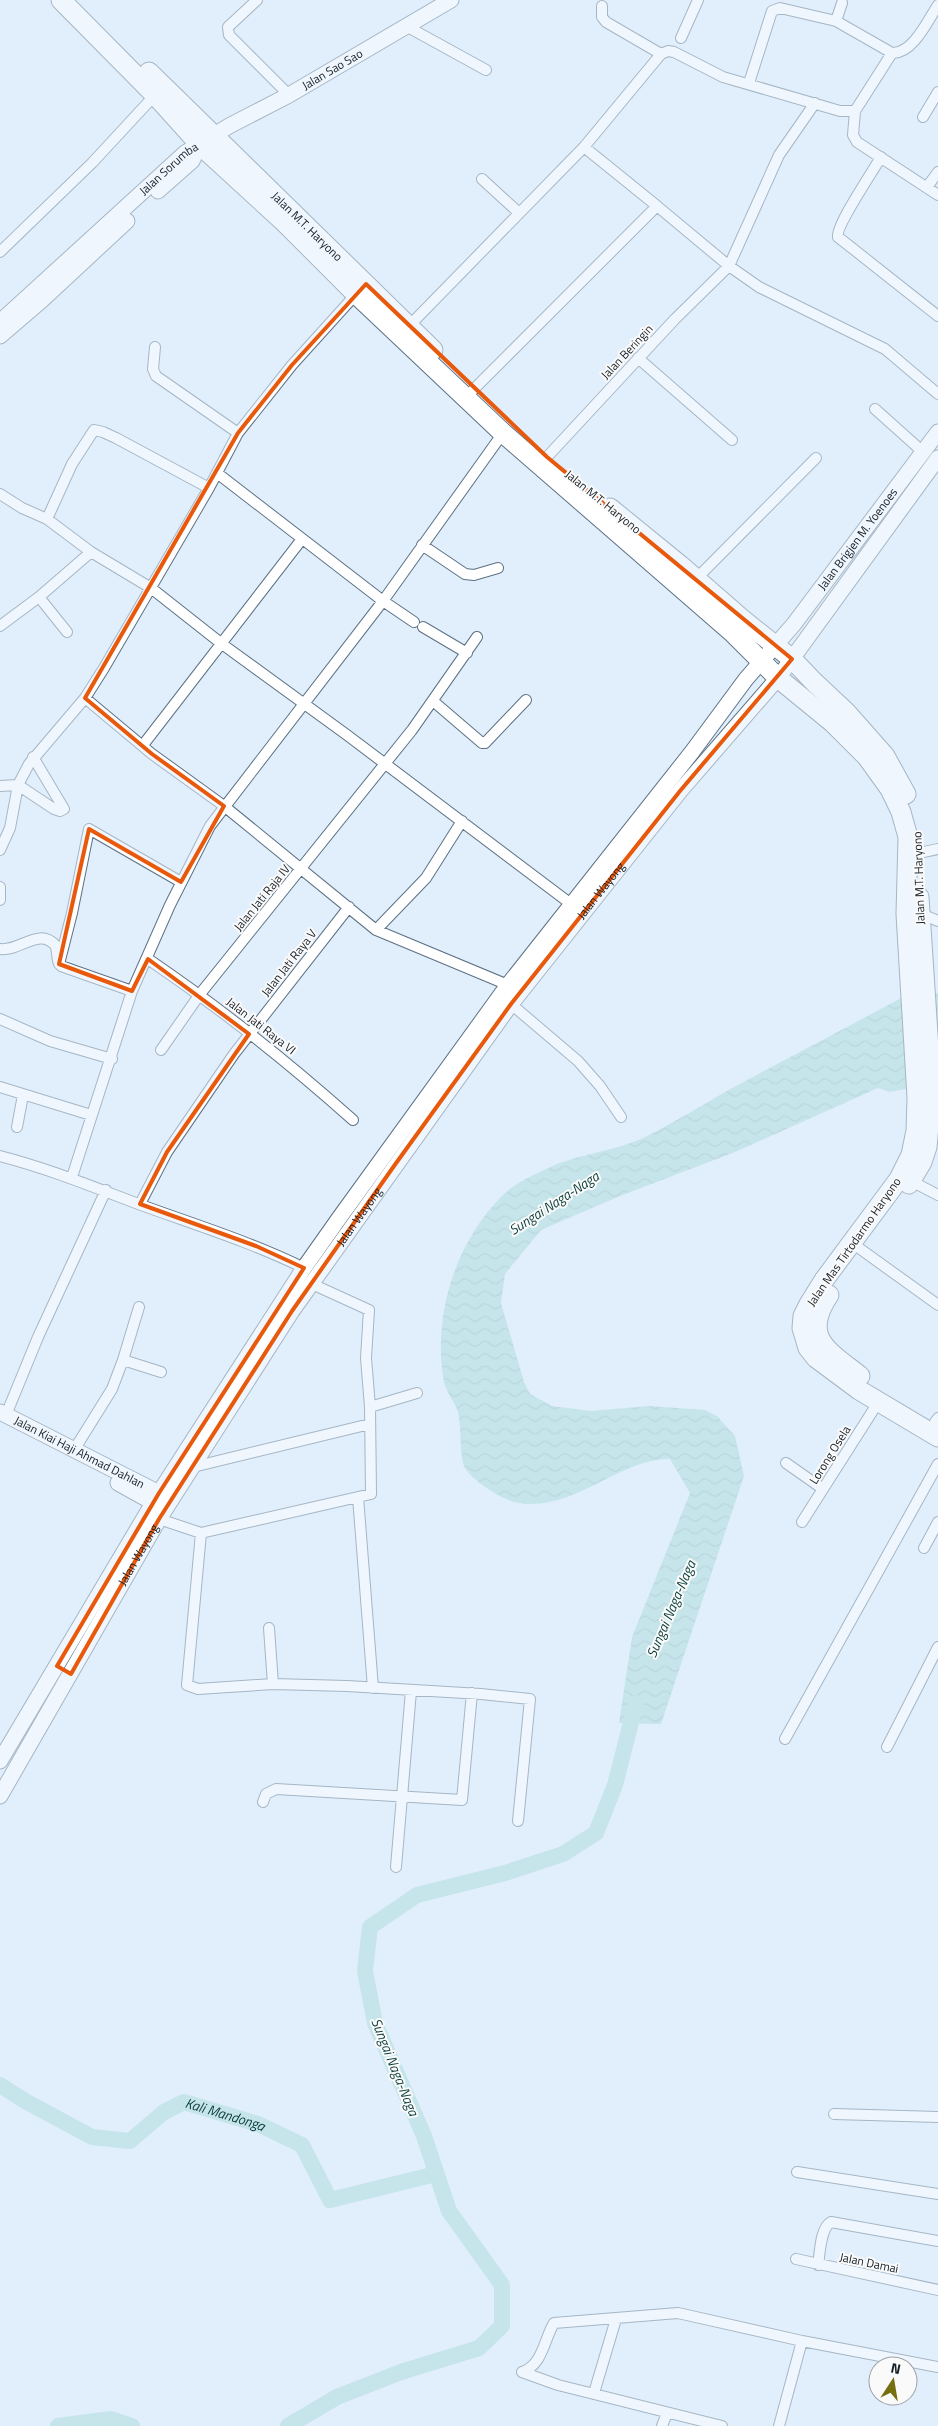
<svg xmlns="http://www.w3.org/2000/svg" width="938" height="2426" font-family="'Titillium Web',sans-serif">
	<defs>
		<pattern id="water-waves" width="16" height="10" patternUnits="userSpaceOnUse" patternTransform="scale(1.25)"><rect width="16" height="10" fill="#a3d9d5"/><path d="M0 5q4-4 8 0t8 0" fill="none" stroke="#8bbab7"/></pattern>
	</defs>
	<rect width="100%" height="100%" fill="#e1effc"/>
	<path fill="url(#water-waves)" d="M938,993V1083L890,1092L878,1088L735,1152L620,1196L541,1230L505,1274L501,1303L524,1382L530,1394L552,1406L591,1411L649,1406L705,1410L717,1416L735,1436L744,1476L661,1724L619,1723L632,1637L690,1493L670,1459C622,1457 574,1512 519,1503C504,1501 470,1480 464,1466C460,1455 461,1430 459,1418C458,1404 447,1395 444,1382C432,1317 455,1242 503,1195C513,1185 531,1176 544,1170C575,1154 614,1152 645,1137C676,1122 705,1103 734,1087C790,1057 846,1028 901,998Z"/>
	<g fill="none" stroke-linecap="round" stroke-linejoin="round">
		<g stroke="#a3d9d5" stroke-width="16">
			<path id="s1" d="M0,2085L25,2101L92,2137L130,2141L164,2112L184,2102L258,2124L302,2145L330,2200L436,2174"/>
			<path d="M58,2426L111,2419L132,2426"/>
			<path d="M288,2426L337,2397L401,2372L479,2348L502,2326V2285L449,2211L424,2136L375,2023L365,1971L370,1927L417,1895L505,1873L563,1854L596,1833L615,1785L636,1703"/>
		</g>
		<defs>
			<path id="street" d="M257,0L228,27L229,35L289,95
				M602,6V17L606,22L661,54
				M836,21L892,53
				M406,26L486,70
				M681,38L698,0
				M749,83L772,11L780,8L836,21L842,3
				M855,111L853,135L857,142L938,195
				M923,117L938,92
				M584,147L657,206
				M881,157C873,171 835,227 838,237L938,316
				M482,179L519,213
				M927,187L938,172
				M0,252L92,163L155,95
				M409,326L584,147L661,54L668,51L674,52L723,77L840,111H855L892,53C913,54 928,20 938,5
				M155,347L153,369L156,376L238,433
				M638,358L732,440
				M473,390L657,206L729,266L759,287L885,349L938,394
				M875,409L923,452
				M547,457L675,319L729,266L779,155L815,103
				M217,473L383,601L414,622
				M0,494L22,508L47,519L91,552L151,588L222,644L347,735L571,904
				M47,519L72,464L94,430L103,432L116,438L209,488
				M422,545L465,574L474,575L498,568
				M696,579L816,458
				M39,597L67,632
				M0,626L39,597L91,552
				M423,627L467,653
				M85,698L152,754L224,806L376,930L508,985
				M433,701L482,743H485L526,700
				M143,745L302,539
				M0,786L18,785L54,809L60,811L64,809L33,757
				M0,850L10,828L18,785L29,764L85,698L104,668L209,488L238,433L292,365L358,292
				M919,853L938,849
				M0,887V900
				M919,913L938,921
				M376,930L426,878L462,821
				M0,949C20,952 39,926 56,946L58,961L61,966L132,991
				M148,959C220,1008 288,1062 353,1120
				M59,964L72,913L89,829L181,882
				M511,1004L578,1061L600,1086L621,1117
				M0,1019L50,1041L112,1059
				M161,1050L200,994L412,730L477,637
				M0,1087L91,1115
				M17,1127L23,1095
				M0,1156C50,1169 93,1187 141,1205C196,1225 251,1242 304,1268
				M72,1177L132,991L170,905L210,826L383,601L503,433
				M911,1181L938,1195
				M140,1204L167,1152L234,1054L349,907
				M852,1243L938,1305
				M123,1360L161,1372
				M370,1407L417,1393
				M6,1415L38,1337L106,1190
				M935,1422L938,1418
				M74,1450L112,1389L123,1360L139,1307
				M786,1463L823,1489
				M193,1467L370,1424
				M358,1497L373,1688
				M159,1519L201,1533L371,1494L370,1407L366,1358L369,1310L312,1284
				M802,1522L879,1401
				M201,1533L187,1685L198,1689L273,1684L347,1686L481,1694L530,1699L518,1821
				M924,1548L938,1522
				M269,1628L273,1684
				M785,1739L938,1464
				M887,1747L938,1647
				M263,1802L266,1794L276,1789L462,1800L472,1693
				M396,1867L411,1691
				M834,2114L938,2117
				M797,2172L938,2194
				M796,2259L938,2290
				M818,2265C820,2254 820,2228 831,2222L938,2241
				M594,2393L616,2319
				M662,2426L667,2413
				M722,2426L558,2385L522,2372C543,2365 544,2339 554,2323L678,2313L802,2341L938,2367
				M779,2426L802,2341"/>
			<g id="secondary">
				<path d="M158,191L192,161L200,145"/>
				<path id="s2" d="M0,322L185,153L229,126L289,95L451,0"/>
				<path d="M0,336L42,300L127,221"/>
				<path id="s3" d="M0,1412L159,1493"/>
				<path d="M118,1483L154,1503"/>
				<path id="s4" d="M0,1761L159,1493L304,1268L340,1217L508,985L692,752L746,679L794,624L938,432"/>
				<path id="s5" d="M0,1796L159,1519L292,1311L511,1004L680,791L778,678L938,458"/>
			</g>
			<g id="highway">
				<path d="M61,0L155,95L200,145L284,222L356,294L503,433L732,632L778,678L833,723L867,757L890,789L901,812L908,837L906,914L917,1098L916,1131L911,1155L899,1179L824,1280L809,1304L803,1316L802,1328L808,1348L816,1358L859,1390L938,1437"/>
				<path id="s6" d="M149,72L433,350"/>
				<path d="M610,508L680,565L742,619L792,659L814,682L847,713L885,756L906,794"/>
				<path d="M909,1184L922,1162L927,1147L932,1095L919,897"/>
				<path d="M829,1295C800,1338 829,1351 860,1376"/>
			</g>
		</defs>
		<use href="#street" stroke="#5c7184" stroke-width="12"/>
		<use href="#secondary" stroke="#5c7184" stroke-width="17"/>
		<use href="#highway" stroke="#5c7184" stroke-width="21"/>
		<use href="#street" stroke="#fff" stroke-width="10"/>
		<use href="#secondary" stroke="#fff" stroke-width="15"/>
		<use href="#highway" stroke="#fff" stroke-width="19"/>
	</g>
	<path d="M0 0H938V2426H0ZM366,284L547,457L792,659L680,791L511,1004L394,1166L292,1311L159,1519L71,1674L57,1666L159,1493L304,1268L256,1246L140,1204L167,1152L249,1034L148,959L132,991L59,964L89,829L181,882L224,806L152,754L85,698L238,433L292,365Z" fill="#e1effc" fill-opacity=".55" fill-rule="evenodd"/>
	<path fill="none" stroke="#e8590c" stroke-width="4" stroke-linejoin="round" d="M366,284L547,457L792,659L680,791L511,1004L394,1166L292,1311L159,1519L71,1674L57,1666L159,1493L304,1268L256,1246L140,1204L167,1152L249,1034L148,959L132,991L59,964L89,829L181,882L224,806L152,754L85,698L238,433L292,365Z"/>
	<g text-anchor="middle" stroke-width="4" stroke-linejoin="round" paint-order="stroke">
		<g font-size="12" fill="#151d25" stroke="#fafafa">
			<text dy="4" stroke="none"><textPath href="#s2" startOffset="420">Jalan Sao Sao</textPath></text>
			<text dy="4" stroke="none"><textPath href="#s2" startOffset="228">Jalan Sorumba</textPath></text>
			<text dy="4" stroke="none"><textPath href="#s6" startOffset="221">Jalan M.T. Haryono</textPath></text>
			<text transform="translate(627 352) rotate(-47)" y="4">Jalan Beringin</text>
			<text transform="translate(603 502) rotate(39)" y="4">Jalan M.T. Haryono</text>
			<text dy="4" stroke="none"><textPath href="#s4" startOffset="1495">Jalan Brigjen M. Yoenoes</textPath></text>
			<text transform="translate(919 878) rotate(-92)" y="4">Jalan M.T. Haryono</text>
			<text dy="4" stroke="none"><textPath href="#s5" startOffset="1088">Jalan Wayong</textPath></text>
			<text transform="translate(262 898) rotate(-51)" y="4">Jalan Jati Raja IV</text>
			<text transform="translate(289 963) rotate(-52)" y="4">Jalan Jati Raya V</text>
			<text transform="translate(261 1026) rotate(38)" y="4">Jalan Jati Raya VI</text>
			<text dy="4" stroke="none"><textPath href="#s5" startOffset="682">Jalan Wayong</textPath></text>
			<text transform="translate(854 1242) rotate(-55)" y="4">Jalan Mas Tirtodarmo Haryono</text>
			<text dy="4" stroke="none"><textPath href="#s3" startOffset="89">Jalan Kiai Haji Ahmad Dahlan</textPath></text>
			<text transform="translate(830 1455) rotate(-58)" y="4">Lorong Osela</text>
			<text dy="4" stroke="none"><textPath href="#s5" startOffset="278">Jalan Wayong</textPath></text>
			<text transform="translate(869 2263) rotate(12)" y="4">Jalan Damai</text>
		</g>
		<g font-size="14" font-style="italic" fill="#0a3d3a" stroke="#fafafa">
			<text transform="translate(554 1203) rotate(-33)" y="5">Sungai Naga-Naga</text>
			<text transform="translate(671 1609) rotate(-67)" y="5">Sungai Naga-Naga</text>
			<text transform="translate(395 2067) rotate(68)" y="5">Sungai Naga-Naga</text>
			<text dy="5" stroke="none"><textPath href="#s1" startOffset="254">Kali Mandonga</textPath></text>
		</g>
	</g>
	<g transform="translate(893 2381) rotate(12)"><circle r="24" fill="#fafafa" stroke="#9ea2a5"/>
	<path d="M0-4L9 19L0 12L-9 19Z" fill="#756f0f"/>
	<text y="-8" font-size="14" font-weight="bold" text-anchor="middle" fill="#151d25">N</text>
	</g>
</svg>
